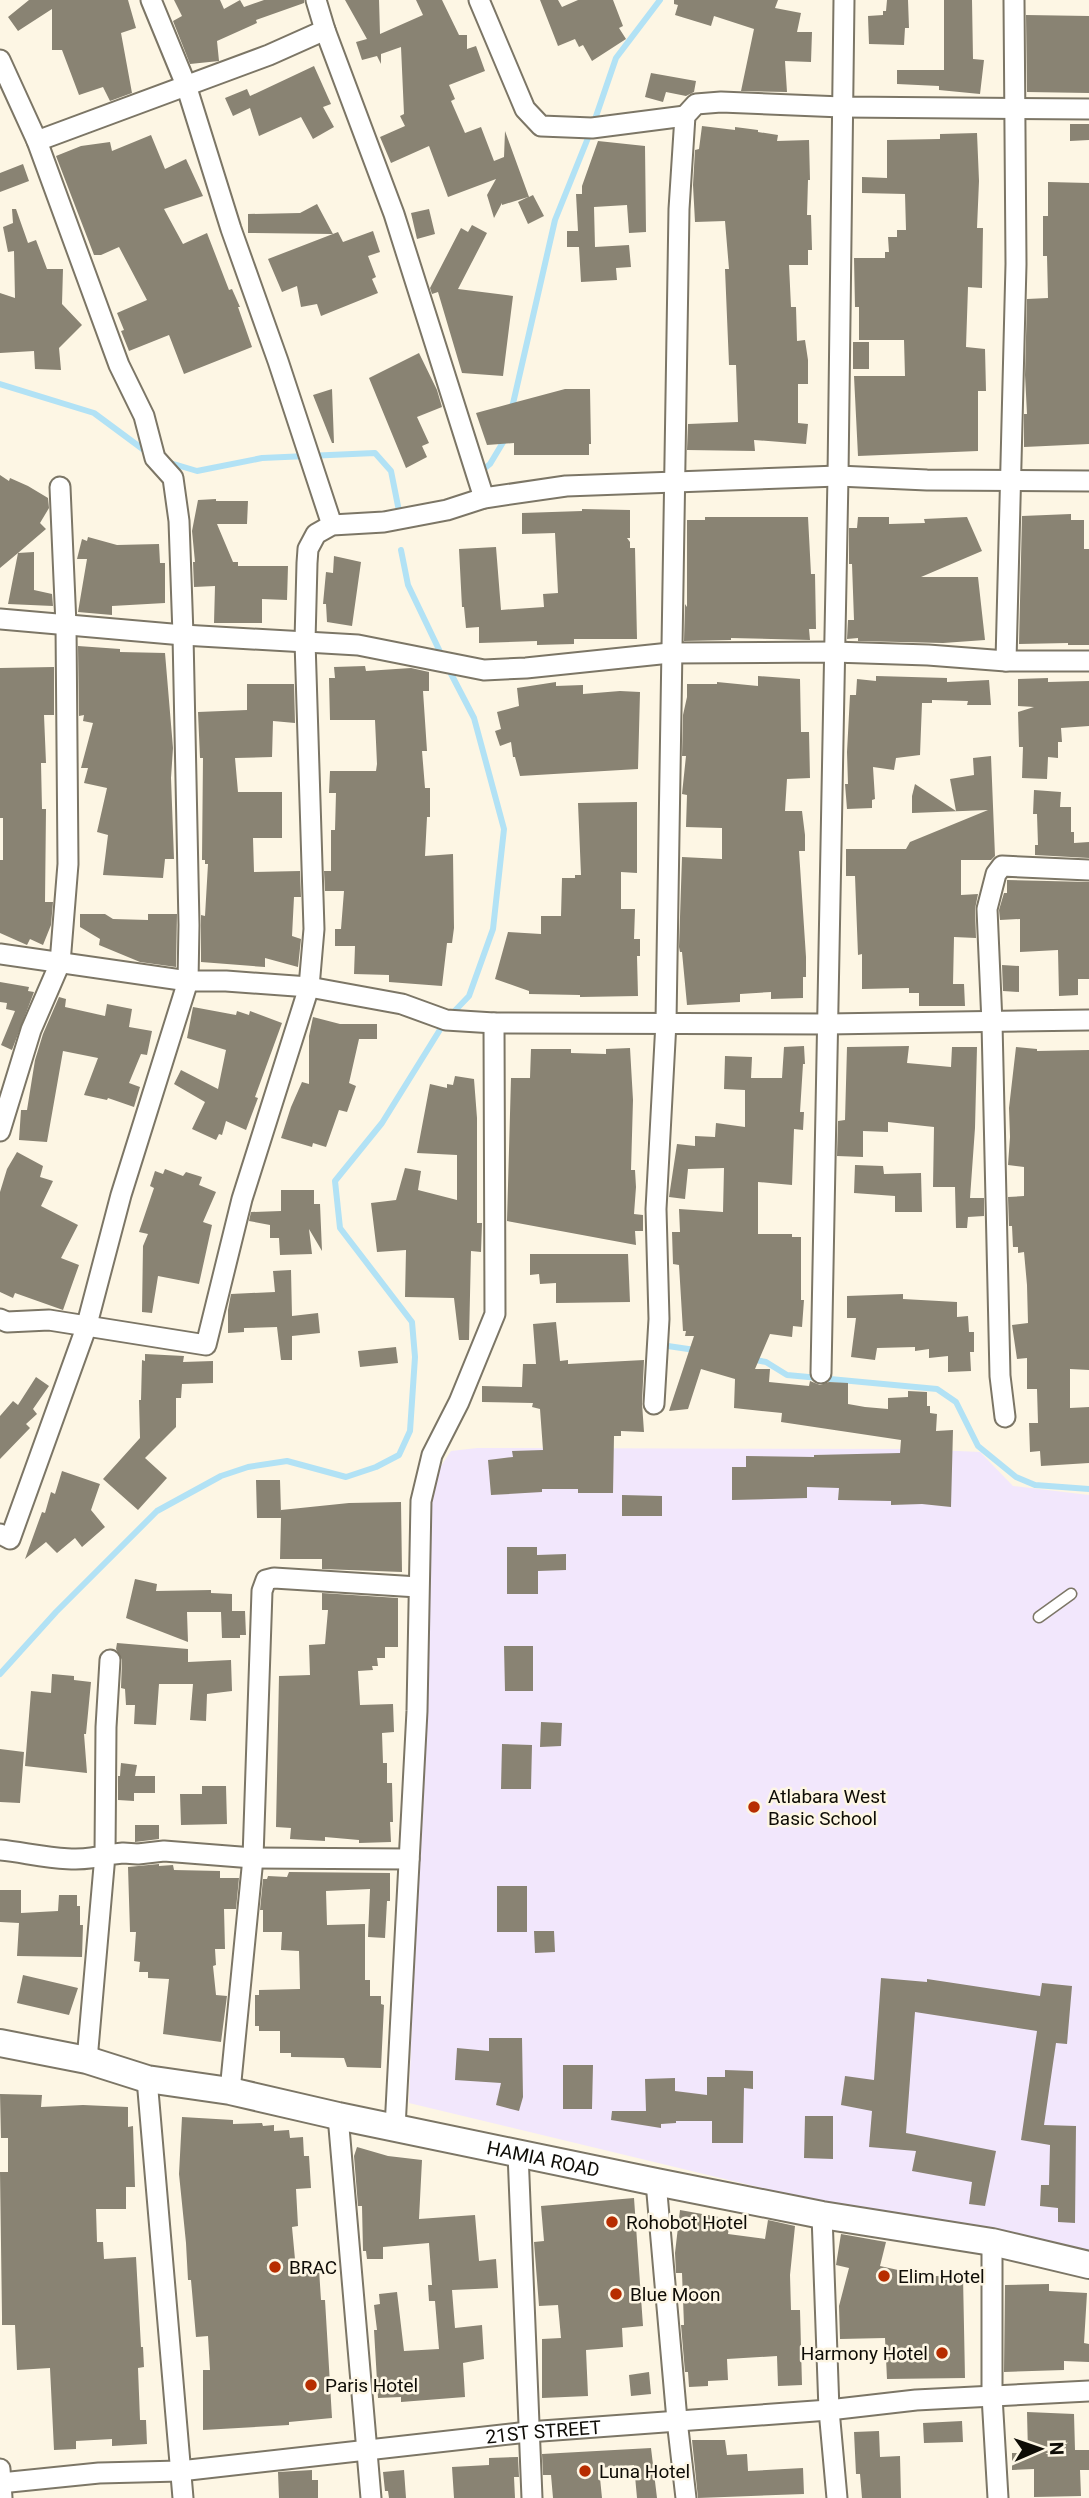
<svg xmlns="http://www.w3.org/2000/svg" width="1089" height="2498" font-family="Roboto,sans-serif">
	<rect width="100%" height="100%" fill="#fdf6e4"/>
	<path fill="#f2e7fc" d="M477,1448L914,1449L980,1452L1013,1486L1089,1495V2258L791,2195L409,2103L429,1512L437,1472L451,1451Z"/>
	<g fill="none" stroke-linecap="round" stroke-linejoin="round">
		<path stroke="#b2e2f5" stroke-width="6" d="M0,384L94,413L148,453
			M512,408L555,220L592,128L616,58L660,0
			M167,462L197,471L262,458L375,453L391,471L400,516
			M480,472L490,464L505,439
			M401,550L408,585L443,658
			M661,1345L695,1350
			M751,1359L766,1362L787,1375L937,1389L956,1402L978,1446L1016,1477L1035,1485L1089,1489
			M0,1674L56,1612L157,1511L221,1476L248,1467L287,1461L346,1477L376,1467L399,1455L410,1431L415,1357L412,1322L340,1228L335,1181L382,1123L446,1020L469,996L493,929L504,829L474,718L448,668"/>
	</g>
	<path fill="#898373" d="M29,0H128L136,28L121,33L132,93L110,101L103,87L79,95L62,50H52V9L18,31L8,17Z
		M174,0H220L224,9L240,0L244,7L264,0H304V3L256,20L257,23L217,41L219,61L190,64L173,21L182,16Z
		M345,0H379L380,34L423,15L416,0H442L459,35H467V49L476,46L485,71L449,85L455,99L451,101L465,133L481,127L494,161L504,157L505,131L529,197L533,195L544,216L528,224L518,202L528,197L502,205V203L494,218L487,195L496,179L448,197L429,146L391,163L380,137L405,126L400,116L404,114L401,47L381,54V64L377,56L362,60L356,42L367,39Z
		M540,0H558L562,7L578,0H613L623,26L619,28L626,39L592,61L583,45L579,47L575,39L558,46Z
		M674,0H778L775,8L801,13L797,32H812L811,62L785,61L787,92L741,91L754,29L714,16L711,26L675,15L678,5L674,4Z
		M887,0H908L909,28H905L904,45L869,44L868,16L883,15V11H886Z
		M944,0H972L973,59L984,60L980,94L939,90V86L897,84V70H944Z
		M1026,15L1089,16V93L1027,92Z
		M314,66L331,104L323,107L334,127L313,139L301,117L259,136L250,108L233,116L225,98L247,89L250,96Z
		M651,73L696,81L694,92L686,96L666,92L663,102L645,97Z
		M1070,124H1089V140L1070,141Z
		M702,126L735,130V127L758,130V132L778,135L777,141L809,140L810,180H808L807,215H811L812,250H808V265H789L791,307H796L797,341L805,340L808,360V384H798V423L808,424L806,444L754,440L755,451L687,450L688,424L738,422L736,365H729L725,269H729L725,221L695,222L693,185L695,150L699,149Z
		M977,133L979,181L977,228H983L982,288L968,287L966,347L985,349L986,391H978V451L858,456L854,376H905L904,340H859V307H855L854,258H885V252H889L888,237H897V230H906L905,194L862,193V177L887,178V140L940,139V134Z
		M151,135L165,169L186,159L203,196L164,209L183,244L207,233L229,290L232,289L240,307H238L252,347L184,374L169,335L129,351L121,331L124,330L117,313L147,300L119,247L101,255H94L56,156L81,146L110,142L112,151Z
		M598,141L645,146L646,232L629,233L627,205L594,207L595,247L629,245L631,267L616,268L617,280L581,282L579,247H567V231H578L576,194H582V186Z
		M23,164L29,181L0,192V173Z
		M1048,182L1089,183V444L1024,447V414H1027L1025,375L1027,299L1048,298L1047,256H1043V216H1048Z
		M317,204L333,234L248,233V214L300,213Z
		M12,209H16L28,243L36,240L47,269H63L62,304L82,325L59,348L61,370L35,369L34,351L0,353V293L15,298L14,251L8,252L3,227L13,223Z
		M429,209L435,234L417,239L411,213Z
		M472,225L487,233L458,289L513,296L503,376L462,373L438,292L432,294L430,288L461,228L468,232Z
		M373,231L380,252L368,256L376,277L372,279L378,293L321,316L317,304L301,307L297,286L282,292L268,259L338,232L343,242Z
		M853,342H869V369H853Z
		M419,353L437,390L442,407L417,417L429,443L422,446L427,457L406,468L369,378Z
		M332,389L334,443H332L313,395Z
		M565,389H590L591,444H589V455H514V443L487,445L476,413Z
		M0,475L9,481L10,478L28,486L48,498L49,508L40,523L46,529L18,553L34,552V590L52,594L53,606L8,604L18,553L0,568Z
		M216,499V501H248L247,524H217L233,562H238V566H288L287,600L262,599V623H214L215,586L194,587L193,562H195L192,531L198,500Z
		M582,509L630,510V538H627L630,542V548H635L637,639H574V644L537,645V641L479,643V627L466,628L464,607H462L459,549L496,547L501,610L544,607L543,594L558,593L555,533L522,534V513L582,511Z
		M1071,514V520H1084V549H1089V645H1068V643L1019,644L1022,516Z
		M705,517H808L811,574H815L816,629H809L810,640L731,638V640L684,641L685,604L687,607V520H705Z
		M858,517H889V524L925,523L924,519L967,517L982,551L921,577H978L985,640L943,643L858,641V638L847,639L848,620H854L852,564H849V528H857Z
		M88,537L117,545L159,544L160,563H165V603L112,606V615L78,612L87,559H77L82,539L87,541Z
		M334,556L361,562L352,626L327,622L326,604H323L326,572L333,573Z
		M78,646L120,649V652L165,653L173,748L171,778L174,859H165L163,878L103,875L108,835L97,832L107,788L84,783L88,768H81L93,723L83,721L84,715L79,716Z
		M365,666L366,671L411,668L429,672V691H423L427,751H422L425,788H430V817H427L425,856L453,854L454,928L452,943H447L442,986L389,982V975L354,974L355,946H335V929H341L344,891H325L324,871H331V830H335L336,793H329L330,771H376L377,764L375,720H330L329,678H335L334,667Z
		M54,667V715H44L46,763H41L42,809H46L45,902H53L51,925L43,945L30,939L27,945L0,933V860H3V818H0V668Z
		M758,676L800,679L801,732H809L810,778L787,779L785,811H802L805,835V851H799L806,957V977H803V998L771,999V992L740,994V1002L687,1005L682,952H680L679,947L682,857L722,859V828L686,827L687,795L682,794L686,756H682L683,715L687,697V684H717V682L758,686Z
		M876,676L947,678V682L989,680L991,705H967L968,701L932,700V703H922L920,755L896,758L894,770L873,767L875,799L872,800V808L847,809L845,784H848L847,752L850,695H856L857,679L876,681Z
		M1048,678V682L1089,681V726L1061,728L1062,742H1058V758L1048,757L1047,779L1022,778L1023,747H1019L1018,712L1034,707L1018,706V679Z
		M556,682V686L583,685V694L620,691L640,692L638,769L520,776L515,757H513L511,742L500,746L495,731L501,729L497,712L519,706L517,688Z
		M247,684H294L295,723L273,721L272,757L235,758L238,792H282V838H253L254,872L300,871L301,897H294L292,936L301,939L298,967L265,958V967L201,962V915L205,916L208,864H205V860H202L203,758H200L198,712L247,710Z
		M991,756L995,856L991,860H961V895L978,894L975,909L976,938L954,937L953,984H964L965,1006H919V993H909V988L862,989V954L858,955L855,876H846V849H906L910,842L988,810L912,813V796L915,784L956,811L950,779L974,775L973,758Z
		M1034,790L1061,792L1060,807H1071V832H1074V843L1089,842V858L1035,855V845H1038L1037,814H1033Z
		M637,802V873L621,872V909H635L634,939H640V956H637L638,996L580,997V995L529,994V991L495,979L508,932L541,934V916H561L562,878H575V875H581L578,803Z
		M1007,880L1089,882V979H1078V995L1059,996L1058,950L1020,952V919L1000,920L999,910L1004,893H1007Z
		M80,914H105L113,919L148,920V914H177L176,967L140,962L99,945L100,939L80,927Z
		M1002,965L1019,966V992L1003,991Z
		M0,982L29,987L28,991L34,992L12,1050L1,1045L15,1011L6,1009L7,1003L0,1002Z
		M59,997L66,999L65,1007L105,1016L107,1004L132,1009L129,1027L152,1031L147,1055L141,1054L129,1083L140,1087L134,1107L108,1098L107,1100L84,1095L98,1058L63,1051L47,1142L19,1140L21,1110H27L35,1060L43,1034Z
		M193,1007L236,1015L237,1011L249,1015L250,1011L282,1023L255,1097L258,1098L246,1130L226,1121L222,1135L219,1134L216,1140L192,1129L205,1102L174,1084L181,1070L218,1089L226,1050L187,1038Z
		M313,1017L340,1024H377V1039H359L349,1083L356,1086L347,1112L339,1110L326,1147L313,1143L312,1147L281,1138L291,1107L302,1082L309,1084V1036Z
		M804,1046L805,1064H803L800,1112H804L803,1130L794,1129L792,1185L758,1182V1234H792V1237H801V1300H804L802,1327L793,1326L792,1337L770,1334L755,1369H770L769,1382L809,1386L810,1381L820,1385L829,1382L848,1383V1404L865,1407L888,1409V1398L908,1397V1391L927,1392V1406H930V1413L937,1414L936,1431L953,1430L951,1507L922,1504L891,1505V1501L838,1500L839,1488L807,1487V1498L732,1500V1467H746V1456L814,1457V1455L900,1453L901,1440L781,1422L782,1413L734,1408L735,1379L701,1369L688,1409L669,1411L694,1336H685L686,1331H683L679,1265L673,1264L672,1232H680L679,1209L723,1212L724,1168L688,1169L685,1199L669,1197L677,1144L695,1146V1136L715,1137L716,1123L745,1127V1090L724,1089L725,1056L752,1057L751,1078H782L784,1047Z
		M909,1046L907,1063L951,1067L952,1047H977L975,1128L970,1198H984V1216L968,1217L967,1228H956L955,1187H933L934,1127L888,1122V1132L863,1131V1157L837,1156L838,1121L845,1120L847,1047Z
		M1016,1047L1037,1049V1051L1089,1050V1370L1070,1369V1408L1089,1407V1463L1041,1466L1040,1451L1030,1452L1029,1423H1038L1037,1389H1027V1358L1017,1359L1012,1325L1028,1323L1027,1285L1024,1252L1018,1253V1247H1013L1012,1226H1009L1008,1197L1024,1196V1167L1008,1165L1010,1137L1009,1108Z
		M630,1048L633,1100L631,1170H635L636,1187L634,1214L643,1215V1231H635L636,1245L507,1221L511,1078H530L531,1049H571V1053L606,1054V1049Z
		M455,1076L474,1079L477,1118V1223H482L481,1252L471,1251L469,1340H459L454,1298L405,1297L406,1250L377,1252L371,1203L396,1200L405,1168L421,1171L418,1190L457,1200V1155L417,1153L430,1084L447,1088V1084L453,1085Z
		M17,1152L43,1166L40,1177L53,1181L41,1206L78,1225L61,1258L79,1265L63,1310L15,1293L13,1298L0,1292V1192L7,1169Z
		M855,1165L883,1166L884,1174L921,1173L922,1212H895V1196L854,1193Z
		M165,1169L183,1176L186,1172L202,1177L199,1185L216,1192L203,1222L212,1225L199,1284L158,1276L152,1313L142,1312L143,1246L148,1234L139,1232L154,1188L150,1186L155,1171L163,1174Z
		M281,1190H314V1204H320L322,1251L309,1229L312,1254L280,1255L279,1238H270V1225L249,1221L251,1212L281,1211Z
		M530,1254H628L630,1302L556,1303V1283L540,1284L539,1274L530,1275Z
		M291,1270L292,1316L318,1313L320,1333L292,1336V1360H281L277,1327L244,1328V1332L228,1333V1310L231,1294L275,1292L273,1271Z
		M903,1294V1299L957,1302V1317L968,1316L969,1332H974V1352H970L971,1371L948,1372V1356L929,1358V1349L915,1351V1347L877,1348L875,1360L851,1357L856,1318H847V1296Z
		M556,1322L560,1361L568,1360V1364L644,1360L642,1403L644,1432L621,1431V1436H614L613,1493H578V1489H542V1492L491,1495L488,1460L513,1457L512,1451L543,1450L540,1409L532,1407L533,1403L482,1402V1386L522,1387L523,1364H536L533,1324Z
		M396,1347L398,1363L360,1367L358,1351Z
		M145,1354L184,1356L183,1362L213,1361V1383L182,1384L181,1398H176V1427L145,1458L167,1478L138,1510L103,1479L140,1438L139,1400H141L142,1360L145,1361Z
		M36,1377L49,1386L33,1409L37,1414L26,1424L30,1428L0,1459V1416L13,1401L18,1405Z
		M62,1471L100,1484L91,1510L105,1527L82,1547L75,1538L57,1553L46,1542L25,1559L42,1512L45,1513L51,1492L55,1494Z
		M256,1480H280L281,1513V1510L349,1503L401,1502L402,1572L322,1569V1559H280L281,1518H257Z
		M622,1495L662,1496V1516H622Z
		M507,1547H537V1555L566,1554V1570L538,1571V1594H507Z
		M135,1579L157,1584L156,1591L211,1590V1593L232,1594V1611H245L246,1635H240V1638H222L221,1612H187L188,1642L126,1618Z
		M322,1593L398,1598V1647H385V1658H377L378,1666H372L373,1670L358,1671L360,1705L393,1704L394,1732L382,1733L383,1763H387V1783H392L393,1822H390L391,1842L359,1843V1840L325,1837V1841L290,1839L291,1828L276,1827L279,1676L310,1675L309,1645L325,1644L328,1610H322Z
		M117,1643L188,1649V1662L231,1660L232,1691L207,1694L206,1721L190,1720L193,1684H159L156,1725L134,1724L135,1705H126L125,1689L121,1688L122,1660L116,1649Z
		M504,1646H533V1691H505Z
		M52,1674L74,1676V1680L91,1682L86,1734H84L87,1773L25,1766L31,1691L51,1693Z
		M541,1722L562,1723L561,1746L540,1747Z
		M502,1744L532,1745L531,1789H501Z
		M0,1749L24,1752L20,1803L0,1802Z
		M121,1763L137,1765L135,1776H155V1793H134V1801L118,1800V1776H120Z
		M202,1786H226L227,1824L181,1825L180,1794H202Z
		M135,1825H159V1839L135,1842Z
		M159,1864V1866L173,1865L174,1870L220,1871V1878H239L236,1909H224L225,1949H215L216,1965L213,1966L216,1995L227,1996L221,2042L163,2034L169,1979L148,1978V1972H139L140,1962L134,1961L136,1932H130L128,1867Z
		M289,1872L390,1873V1901H387L385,1938L368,1937L370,1889L326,1891L327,1925L365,1924V1980H370V1996H381V2004L384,2005L381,2068L347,2067L344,2058L291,2057V2053H280V2031H259V2026H255V1995H259V1990L300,1989L299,1951L281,1950L282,1932H263V1910H260L263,1879H267L268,1876L287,1877Z
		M497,1886H527V1932H497Z
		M0,1890H21V1913L58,1911L59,1895H77V1906H80V1925H83L82,1957L17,1956L19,1923L0,1922Z
		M534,1931H554L555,1952L535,1953Z
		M23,1975L78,1988L69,2015L17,2003Z
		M881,1978L927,1982V1979L1040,1996L1042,1983L1072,1986L1067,2044L1056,2043L1044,2125L1076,2126L1075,2223L1058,2222V2208L1040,2206L1041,2185H1049L1050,2145L1021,2140L1037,2031L915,2012L906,2133L996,2151L985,2206L969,2204L972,2182L912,2171L916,2151L869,2147L872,2111L841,2105L845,2076L874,2080Z
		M489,2038H522L523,2097L519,2111L496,2105L501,2083L455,2080L457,2048L489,2051Z
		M563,2065H593L592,2109H563Z
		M725,2070L753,2071V2089L744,2088L743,2143H712V2121H676V2123L661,2124V2128L611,2120L612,2111H646L645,2079L675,2078V2091L707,2095V2077H725Z
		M0,2094L42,2095L41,2107L83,2105L128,2107V2127L133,2126L135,2187H126V2209H96L97,2242H103L104,2259L136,2257L141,2347H143L144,2367L138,2368L140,2420H146L147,2444L112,2446V2439L76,2441V2449L54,2450L50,2368L17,2370L15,2325H2V2316L0,2172H8V2138H1Z
		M805,2116H833V2159L804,2158Z
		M182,2117L233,2120V2124L262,2123L263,2126L274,2125V2131L289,2130L290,2138L303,2137L304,2156H309L311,2188L296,2189L298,2226L292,2227L296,2270L319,2269L321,2300H325L332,2418L289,2422V2425L203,2430V2370H210L208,2336L196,2337L191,2280H188L186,2243L179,2174Z
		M357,2147L388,2156L422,2160L419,2219L475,2215L479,2261L496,2259L498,2288L452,2290L455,2328L482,2325L484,2359L463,2363L465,2397L401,2402V2397L378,2398L374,2330H377L374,2305L380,2304L379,2294L397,2292L404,2351L439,2349L435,2301H429L428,2285H432L429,2243L383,2247V2259H367L366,2251H363L362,2206H358L354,2156Z
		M634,2198L643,2326L622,2328L623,2347L586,2350L588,2396L542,2398V2339L561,2338L558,2305L539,2306L534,2242L544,2241L541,2206Z
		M680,2210L730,2219L728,2234L765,2239L768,2220L795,2226L790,2275L791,2310H800L802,2385L778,2386L777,2356L727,2359L728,2380L708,2381V2386L689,2387L688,2372H685L681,2325H684L682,2273H676L675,2253Z
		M841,2234L886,2242L880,2266L907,2272L906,2276H963L965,2378L887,2379L885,2338L840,2339L839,2306L849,2268L836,2265Z
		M1049,2284V2291L1087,2293L1084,2343L1089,2344V2362L1064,2361V2370L1004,2372L1005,2285Z
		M649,2372L651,2394L631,2396L629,2375Z
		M1027,2412L1074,2414L1075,2450H1089V2470H1080L1081,2496L1034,2497V2469L1012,2470V2453H1028Z
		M962,2421L963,2442L924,2443L923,2423Z
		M879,2431L880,2457L900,2456L901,2498H862L860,2474H856L854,2432Z
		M692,2440H725L727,2455L747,2454L748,2471L803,2468L804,2494L698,2498Z
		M651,2448L657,2498H637L634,2465L599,2468L602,2498H553L551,2475H543L542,2454Z
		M518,2457L519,2477H514L515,2498H454L452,2467L489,2465V2458Z
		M312,2470V2480H318V2498H279L278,2472Z
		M404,2470L406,2498H389L388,2491H385L383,2472Z"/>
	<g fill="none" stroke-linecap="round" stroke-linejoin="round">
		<defs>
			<path id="service" d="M1039,1617L1071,1594"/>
			<g id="minor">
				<path d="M151,0L186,85L231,229L278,361L332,525"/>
				<path d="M316,0L325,30L394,214L484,498"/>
				<path d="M479,0L525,109L541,126L592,128L685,116"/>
				<path d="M0,60L37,141L119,365L144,416L155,458L173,478L179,521L183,635L189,925L188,981L121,1195L86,1328L10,1539L0,1534"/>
				<path d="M37,141L269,55L325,30"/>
				<path d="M0,619L183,635L358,645L484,670L526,668L670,653L833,652L928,655L1006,661H1089"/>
				<path d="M1006,661L1016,264L1014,0"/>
				<path d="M0,954L188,981H226L309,987L402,1004L446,1020L494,1023L827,1024L1089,1020"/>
				<path d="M0,1131L31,1030L60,963L68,864L66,625L60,487"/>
				<path d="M0,1319L7,1322L49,1320L206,1345L242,1199L309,987L314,929L305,641L307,563L308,549L316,534L332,525L384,522L447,510L484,498L566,486L838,476L927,480L1089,481"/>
				<path d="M821,1373L838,476L844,0"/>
				<path d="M654,1404L659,1319L656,1209L666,1022L679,209L685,116L696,104L721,102L842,107L1089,109"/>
				<path d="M1005,1417L1000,1376L992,1023L987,909L996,874L1002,866L1089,870"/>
				<path d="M0,1850C32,1853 73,1865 105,1855L106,1727L110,1660"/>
				<path d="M87,2060L105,1855L123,1853L138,1854L164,1851L253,1858L409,1859"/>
				<path d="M147,2079L183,2498"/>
				<path d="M230,2091L253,1858L262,1591L266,1580L274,1578L418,1587"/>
				<path d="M338,2116L371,2498"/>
				<path d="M395,2128L417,1711L421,1501L432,1455L459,1402L495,1314L494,1023"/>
				<path d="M518,2153L532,2498"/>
				<path d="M656,2182L677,2420L686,2498"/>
				<path d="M822,2215L829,2410L837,2498"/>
				<path d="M992,2242V2396L998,2498"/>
				<path d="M0,2469L2,2498"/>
				<path id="s1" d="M0,2483L99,2473L180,2471L528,2432L829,2410L916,2400L1089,2391"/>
			</g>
			<g id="secondary">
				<path id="s2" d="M0,2043L87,2060L147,2079L230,2091L338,2116L656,2182L822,2215L992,2242L1089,2265"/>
			</g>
		</defs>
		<use href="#service" stroke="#7c7666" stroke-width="13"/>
		<use href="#minor" stroke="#7c7666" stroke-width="23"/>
		<use href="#secondary" stroke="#7c7666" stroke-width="30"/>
		<use href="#service" stroke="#fff" stroke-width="10"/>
		<use href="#minor" stroke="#fff" stroke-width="19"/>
		<use href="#secondary" stroke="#fff" stroke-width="26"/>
	</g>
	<g fill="#b72d00" stroke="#fdf6e4" stroke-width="2.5">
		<circle cx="754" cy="1807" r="7"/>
		<circle cx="612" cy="2222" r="7"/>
		<circle cx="275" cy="2267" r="7"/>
		<circle cx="884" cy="2276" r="7"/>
		<circle cx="616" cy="2294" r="7"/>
		<circle cx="942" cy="2353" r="7"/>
		<circle cx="311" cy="2385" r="7"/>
		<circle cx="585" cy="2471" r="7"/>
	</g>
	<g text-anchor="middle" stroke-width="5" stroke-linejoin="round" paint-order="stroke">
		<g font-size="19" fill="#0e0c06" stroke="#fdf6e4" text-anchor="start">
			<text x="768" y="1803">Atlabara West<tspan x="768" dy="22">Basic School</tspan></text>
			<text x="626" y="2229">Rohobot Hotel</text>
			<text x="289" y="2274">BRAC</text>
			<text x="898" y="2283">Elim Hotel</text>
			<text x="630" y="2301">Blue Moon</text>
			<text x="928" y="2360" text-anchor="end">Harmony Hotel</text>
			<text x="325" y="2392">Paris Hotel</text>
			<text x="599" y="2478">Luna Hotel</text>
		</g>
		<g font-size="19" fill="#0e0c06" stroke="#fdf6e4">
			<text dy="7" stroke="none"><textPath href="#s2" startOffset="556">HAMIA ROAD</textPath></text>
			<text dy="7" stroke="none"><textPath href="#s1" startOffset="546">21ST STREET</textPath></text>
		</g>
	</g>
	<g transform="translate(1040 2449) rotate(88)" stroke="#fdf6e4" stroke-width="5" paint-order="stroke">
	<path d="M0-5L12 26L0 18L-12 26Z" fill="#0e0c06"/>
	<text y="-10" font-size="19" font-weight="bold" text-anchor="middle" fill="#0e0c06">N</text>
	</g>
</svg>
